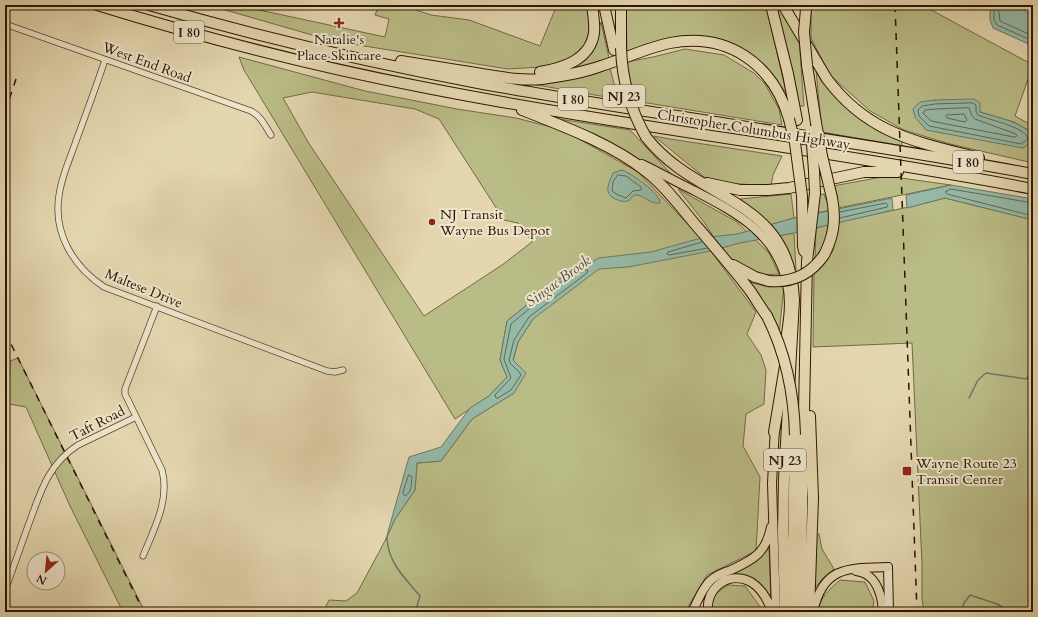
<svg xmlns="http://www.w3.org/2000/svg" width="1038" height="617" font-family="Cardo,serif">
	<rect width="100%" height="100%" fill="#e4d6af"/>
	<filter id="stains"><feTurbulence type="fractalNoise" baseFrequency=".005" numOctaves="4"/><feColorMatrix values="0 0 0 0 .2 0 0 0 0 .09 0 0 0 0 .02 0 0 0 .5 -.17"/></filter>
	<radialGradient id="worn" r=".72"><stop offset=".6" stop-color="#630" stop-opacity="0"/><stop offset="1" stop-color="#630" stop-opacity=".3"/></radialGradient>
	<path fill="#babc87" stroke="#726944" fill-rule="evenodd" d="M208,5H236L385,37L389,19L375,15L379,5H401L431,15L469,20L540,46L557,5H588L590,26L586,44L577,55L558,66L508,69L333,41Z
		M626,5H766L786,92L748,52L717,41L664,39L627,52Z
		M774,5H779L799,39L804,106H799L793,74Z
		M813,5H922L1033,65L1015,116L1033,126V138L1028,130L1014,122L980,112L935,100L1023,148L1033,140V163L950,144L904,130L870,111L830,75L811,38V10Z
		M601,22L609,58L563,73L576,66L591,53Z
		M685,49L724,55L754,73L765,84L779,109L782,125L635,101L626,62L653,57Z
		M239,57L365,91L457,109L516,118L563,130L638,172L701,238L756,312L747,334L761,355L766,370L764,404L746,414L743,446L760,477L756,551L707,575L685,612H323L329,600L346,601L357,593L386,539L395,519L415,490L417,463L441,461L472,419L514,393L513,361L518,342L558,280L507,321L500,360L507,377L489,396L455,419L244,70ZM312,92L415,109L439,119L504,220L518,223L532,242L502,265L424,316L308,142L283,98Z
		M610,68L618,99L531,84Z
		M816,71L822,82L832,90L902,141V146L822,132Z
		M559,119L630,130L673,176L623,153Z
		M654,136L670,139L782,156L773,175L771,186L710,182Z
		M887,176L951,185L838,208L833,186Z
		M678,189L737,222L769,253L779,274L756,275L727,257L704,222Z
		M791,194L794,218L769,225L740,199Z
		M824,194L830,210L817,213L818,195Z
		M945,198L1033,220V612H924L922,599V564L912,343L813,347L814,274L833,251L839,222L918,205Z
		M828,225L826,242L815,261L816,228Z
		M794,233L796,270L779,236Z
		M749,282L768,287L784,286L779,335Z
		M18,358L145,612H123L70,506L26,407L9,404L10,361Z
		M815,533L819,534L822,549L834,569L823,578L815,588Z
		M769,548L771,602L758,585L730,575L753,563Z
		M840,580L865,582L874,601L872,612H818C819,598 830,589 840,580Z
		M728,585L745,586L764,612H710L714,595Z"/>
	<path fill="#96b9a7" stroke="#6b7864" d="M980,5H1015L1033,16V46L993,28L990,20V9Z
		M974,99L980,103V112C994,117 1031,123 1033,140L1023,148L926,130L915,117L913,109L920,102L935,100Z
		M622,170C632,174 660,193 660,203C647,204 645,194 634,195C632,197 630,201 627,201C622,203 609,198 608,191C607,185 611,178 613,173Z
		M951,185L1033,199V220L945,198L907,208L906,195Z
		M892,198L893,210L794,233L740,243L711,251L628,267L599,269L533,319L518,342L513,360L526,373L514,393L472,419L441,461L417,463L415,490L395,519L386,539L409,457L441,447L470,408L489,396L507,377L500,360L507,321L559,279L599,258L651,252L701,238L737,234L794,218Z"/>
	<g fill="none" stroke-linecap="round" stroke-linejoin="round">
		<path stroke="#606854" stroke-width="1" d="M990,5L994,9V20L997,25L1033,41
			M998,5L1000,21L1033,36
			M973,103L976,105V112L978,115C989,120 1026,127 1028,139L1021,144L929,126L919,116L918,110L922,106L935,104Z
			M969,108L972,116L975,119L1016,134L1017,136L1014,137L931,121L923,113L925,110L936,109Z
			M947,115L964,114L967,120L965,122L947,118L946,116Z
			M618,175L626,176L641,187V190L633,191L626,198L618,195L612,191L613,182Z
			M1033,203L951,189L945,192L947,194L1033,216
			M840,212L886,203L888,205L887,207L840,218
			M702,242L668,252L667,254L669,255L708,248
			M585,270H588L587,273L529,317L514,340L509,360L510,363L520,373L521,375L511,390L498,398H496L495,395L511,378L504,359L511,324L561,282Z
			M409,475L412,477C411,484 412,492 405,496L403,493Z"/>
		<path stroke="#6b7864" stroke-width="1.5" d="M969,398L978,380L986,373L1027,379L1033,360
			M387,538C388,563 405,578 420,596L417,606L411,612
			M961,612L964,603L970,595L997,604L1011,612"/>
		<defs>
			<path id="street" d="M5,24L251,111C261,116 265,126 271,135
				M105,60C96,87 86,114 76,141C70,159 61,177 59,196C53,234 74,267 104,287L327,371L335,372L343,370
				M143,556C154,529 170,500 162,470L128,400L125,394V389L157,306
				M5,590C13,569 20,548 28,526C40,494 47,465 78,445L136,417"/>
			<path id="secondary" d="M888,567L889,612
				M882,602L883,612"/>
			<path id="primary" d="M642,164C659,172 676,182 693,190C735,212 777,233 787,284C792,307 786,331 783,354
				M775,427L772,483L776,612
				M856,571C873,573 879,587 882,602
				M692,612C698,601 702,588 711,580C717,575 724,572 731,570C753,560 766,553 771,527
				M708,612C705,588 729,570 751,582C762,589 768,600 772,612
				M813,612C823,566 848,568 888,567"/>
			<path id="highway" d="M97,5C204,38 313,66 422,87C625,127 830,150 1033,189
				M149,5C259,37 371,63 483,84C666,117 851,140 1033,174
				M604,5L614,50
				M621,5V48
				M771,5L788,74L797,120
				M783,5L827,79C868,134 917,142 979,158
				M401,61C428,65 455,70 482,74C501,77 522,81 542,79C562,76 582,73 601,66C624,59 646,48 670,43C728,32 773,64 789,119
				M807,65L816,123
				M540,72C563,68 590,60 594,33C595,24 593,14 592,5
				M522,110C563,126 612,144 647,172C665,186 679,205 694,223C712,244 731,266 748,288C755,297 760,307 767,316
				M646,137C697,203 790,196 794,300L784,479L783,531L785,612
				M707,183L740,190H768L789,188L864,172H898
				M802,196L803,246L804,251
				M824,255C834,236 836,219 832,198
				M733,265L755,277L769,281
				M774,432L785,366
				M792,612L795,435
				M800,612L807,261L815,193
				M809,612L813,498L810,416"/>
		</defs>
		<use href="#street" stroke="#58462c" stroke-width="7"/>
		<use href="#secondary" stroke="#2a1600" stroke-width="10"/>
		<use href="#primary" stroke="#2a1600" stroke-width="10"/>
		<use href="#highway" stroke="#2a1600" stroke-width="12"/>
		<use href="#street" stroke="#ede4cb" stroke-width="5.5"/>
		<use href="#secondary" stroke="#ede4cb" stroke-width="8"/>
		<use href="#primary" stroke="#e4d6af" stroke-width="8"/>
		<use href="#highway" stroke="#e4d6af" stroke-width="10"/>
		<path stroke="#2a1600" stroke-width="1.5" stroke-dasharray="7 7" stroke-linecap="butt" d="M895,5L917,612
			M5,112L16,79
			M5,332L144,612"/>
		<defs>
			<path id="highway-bridge" d="M806,9L804,32L807,65
				M621,48C622,79 630,109 646,137
				M789,119L795,143L802,196
				M816,123L822,156L832,198
				M811,131L814,171L815,193
				M769,281C793,283 811,274 824,255
				M767,316C786,354 794,393 795,435"/>
		</defs>
		<use href="#highway-bridge" stroke="#2a1600" stroke-width="12" stroke-linecap="butt"/>
		<use href="#highway-bridge" stroke="#e4d6af" stroke-width="10"/>
	</g>
	<g fill="#8f2418" stroke="#ede4cb" stroke-width="1.5">
		<path d="M337 17h4v4h4v4h-4v4h-4v-4h-4v-4h4z"/>
		<circle cx="432" cy="222" r="4"/>
		<rect x="902" y="466" width="10" height="10" rx="2"/>
	</g>
	<g text-anchor="middle" stroke-width="4" stroke-linejoin="round" paint-order="stroke">
		<g fill="#ede4cb" stroke="#64543d" stroke-width="1">
			<rect x="174" y="21" width="30" height="22" rx="3"/>
			<rect x="603" y="85" width="42" height="22" rx="3"/>
			<rect x="558" y="88" width="30" height="22" rx="3"/>
			<rect x="953" y="151" width="30" height="22" rx="3"/>
			<rect x="764" y="449" width="42" height="22" rx="3"/>
		</g>
		<g font-size="13" font-weight="bold" fill="#2a1600">
			<text x="189" y="37">I 80</text>
			<text x="624" y="101">NJ 23</text>
			<text x="573" y="104">I 80</text>
			<text x="968" y="167">I 80</text>
			<text x="785" y="465">NJ 23</text>
		</g>
		<g font-size="14" fill="#2a1600" stroke="#ede4cb" text-anchor="start">
			<text x="339" y="44" text-anchor="middle">Natalie's<tspan x="339" dy="16">Place Skincare</tspan></text>
			<text x="440" y="219">NJ Transit<tspan x="440" dy="16">Wayne Bus Depot</tspan></text>
			<text x="916" y="468">Wayne Route 23<tspan x="916" dy="16">Transit Center</tspan></text>
		</g>
		<g font-size="14" fill="#2a1600" stroke="#ede4cb">
			<text transform="translate(147 62) rotate(20)" y="5">West End Road</text>
			<text transform="translate(754 129) rotate(9)" y="5">Christopher Columbus Highway</text>
			<text transform="translate(144 288) rotate(22)" y="5">Maltese Drive</text>
			<text transform="translate(97 423) rotate(-27)" y="5">Taft Road</text>
		</g>
		<g font-size="15" font-style="italic" fill="#504f3a" stroke="#ede4cb">
			<text transform="translate(558 281) rotate(-36)" y="5">Singac Brook</text>
		</g>
	</g>
	<rect width="1038" height="617" fill="none" stroke="#e4d6af" stroke-width="20"/>
	<rect x="6" y="6" width="1026" height="605" fill="none" stroke="#2a1600" stroke-width="2"/>
	<rect x="10" y="10" width="1018" height="597" fill="none" stroke="#2a1600"/>
	<g transform="translate(46 571) rotate(207)"><circle r="19" fill="#ede4cb" stroke="#9f927a"/>
	<path d="M0-3L7 15L0 10L-7 15Z" fill="#8f2418"/>
	<text y="-6" font-size="11" font-weight="bold" text-anchor="middle" fill="#2a1600">N</text>
	</g>
	<rect width="100%" height="100%" filter="url(#stains)"/>
	<rect width="100%" height="100%" fill="url(#worn)"/>
</svg>
